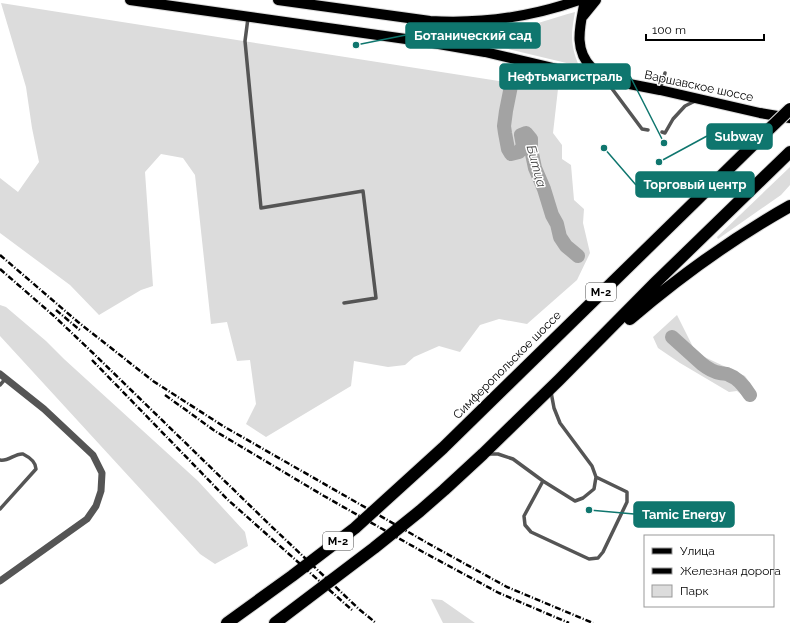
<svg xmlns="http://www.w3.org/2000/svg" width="790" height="623" font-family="Raleway,sans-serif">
	<rect width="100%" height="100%" fill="#fff"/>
	<path fill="#dcdcdc" d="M1,3L524,85L558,89L553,133L562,145V159L571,165L574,200L584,209L583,223L590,253L577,280L527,324L499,319L480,325L460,352L439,346L414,357L405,365L388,367L354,361L351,386L266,437L246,424L256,404L250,360L237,361L227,322L211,324L195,175L183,158L161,154L145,172L153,286L141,290L99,315L70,285L0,233V178L18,192L39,162L32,128L26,87Z
		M575,12C571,35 570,44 579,66L438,32C461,34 486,35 509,30C532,26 553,18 575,12Z
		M790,167V185L781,195L718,239L717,237Z
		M0,305L6,307L46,341L64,359L198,481L245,532L248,546L215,564L200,554L0,336Z
		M677,315L696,353L745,376L750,383L747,399L737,391L729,392L680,363L658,348L653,337Z
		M431,599L442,600L475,623H443Z"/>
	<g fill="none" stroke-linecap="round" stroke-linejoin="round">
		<path stroke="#a3a3a3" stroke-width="14" d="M512,74V81L506,111L504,126L505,133L508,149L511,154L519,152L523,146L521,135L526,133L531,139V149L535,168L544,189L552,215L557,224L560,237L566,246L578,256
			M672,337L702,364C707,368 714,372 720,373C723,374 726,373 729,375C738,378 745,387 750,395"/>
		<defs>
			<path id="primary" d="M130,0L427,42L485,52L583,75L660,90L760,113L790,118
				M278,0L430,21C481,24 531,17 579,0
				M585,0C581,23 572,49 592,68C595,72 600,75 604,78
				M583,16L596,0"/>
			<path id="highway" d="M630,319C679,277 733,238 790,206
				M227,623L292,576L355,528L443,448L760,138
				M275,623L374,548L420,511L444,490L483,454L559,380L655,283L790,152"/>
		</defs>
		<use href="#primary" stroke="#dbdbdb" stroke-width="12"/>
		<use href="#highway" stroke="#dbdbdb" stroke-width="14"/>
		<path stroke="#555" stroke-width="3.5" d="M248,18L245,41L261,208L363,191L376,298L344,303
			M607,82L642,129L648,130
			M660,89L665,73
			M662,132L665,133L673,119L685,106L695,101
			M0,385L6,378
			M489,454H498L513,459L543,481L575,501L583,498L594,489L596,477L592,466L560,423L554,408L551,392
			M0,460C8,462 15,453 23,454C29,457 36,462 36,469L0,509
			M543,481L524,516L525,525L531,532L589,559L598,558L603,552L627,502V492L596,477"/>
		<path stroke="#555" stroke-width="7" d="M0,374L44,409L93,455L102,473L101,491L96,506L87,519L0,581"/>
		<use href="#primary" stroke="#000" stroke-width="10"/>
		<use href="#highway" stroke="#000" stroke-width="12"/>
		<path stroke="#000" stroke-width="2.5" stroke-dasharray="6 2 1 2" stroke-linecap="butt" d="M0,255L78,322L153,381L223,426L431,545L507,587L593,623
			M0,269L54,316L94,354L271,526L360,610L376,623
			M56,310L81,331
			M92,360L227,499L263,531L352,610
			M165,395L215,431L324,496L423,552L499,593L569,623"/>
		<defs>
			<path id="highway-bridge" d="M760,138L790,109"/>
		</defs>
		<use href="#highway-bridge" stroke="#dbdbdb" stroke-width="14" stroke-linecap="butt"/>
		<use href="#highway-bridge" stroke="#000" stroke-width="12"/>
	</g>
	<g text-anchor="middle" stroke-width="3" stroke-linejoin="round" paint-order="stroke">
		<g fill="#fff" stroke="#4c4c4c" stroke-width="1">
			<rect x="586" y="283" width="30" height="18" rx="3"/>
			<rect x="323" y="532" width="30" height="18" rx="3"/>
		</g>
		<g font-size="11" font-weight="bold" fill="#000">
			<text x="601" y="296">М-2</text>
			<text x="338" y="545">М-2</text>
		</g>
		<g font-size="12" fill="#000" stroke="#fff">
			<text transform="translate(699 86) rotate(12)" y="4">Варшавское шоссе</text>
			<text transform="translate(507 365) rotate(-45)" y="4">Симферопольское шоссе</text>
		</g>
		<g font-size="13" font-style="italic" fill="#444" stroke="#fff">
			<text transform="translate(537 166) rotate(75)" y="5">Битца</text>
		</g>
	</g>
	<path fill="none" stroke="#0f766e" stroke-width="1.5" d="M356 45L406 35M664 143L630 76M659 162L707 136M604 148L636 185M589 510L634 514"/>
	<g fill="#0f766e" stroke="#fff" stroke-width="1.5">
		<circle cx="356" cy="45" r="4"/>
		<circle cx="664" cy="143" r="4"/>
		<circle cx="659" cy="162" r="4"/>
		<circle cx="604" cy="148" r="4"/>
		<circle cx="589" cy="510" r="4"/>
	</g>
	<g fill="#0f766e" stroke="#0f766e" stroke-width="1.5">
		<rect x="406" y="23" width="134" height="25" rx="4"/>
		<rect x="500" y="64" width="130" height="25" rx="4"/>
		<rect x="707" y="124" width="65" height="25" rx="4"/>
		<rect x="636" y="172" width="118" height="25" rx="4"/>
		<rect x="634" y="502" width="100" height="25" rx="4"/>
	</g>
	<g font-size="13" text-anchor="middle" font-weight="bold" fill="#fff">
		<text x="473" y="40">Ботанический сад</text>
		<text x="565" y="81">Нефтьмагистраль</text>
		<text x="739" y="141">Subway</text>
		<text x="695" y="189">Торговый центр</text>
		<text x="684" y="519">Tamic Energy</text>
	</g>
	<rect x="644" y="535" width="130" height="72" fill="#ffffff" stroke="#999999"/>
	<rect x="652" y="548" width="20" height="6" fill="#000000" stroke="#999999"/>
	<text x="680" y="555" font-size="12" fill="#000000">Улица</text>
	<rect x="652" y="568" width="20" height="6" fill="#000000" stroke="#999999"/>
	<text x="680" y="575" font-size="12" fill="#000000">Железная дорога</text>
	<rect x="652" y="585" width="20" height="12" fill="#dcdcdc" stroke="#999999"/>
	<text x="680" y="595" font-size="12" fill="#000000">Парк</text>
	<path d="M646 34v6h118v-6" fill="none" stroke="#000000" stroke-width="2"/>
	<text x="652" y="34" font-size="12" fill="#000000" stroke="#ffffff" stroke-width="3" paint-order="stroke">100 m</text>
</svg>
